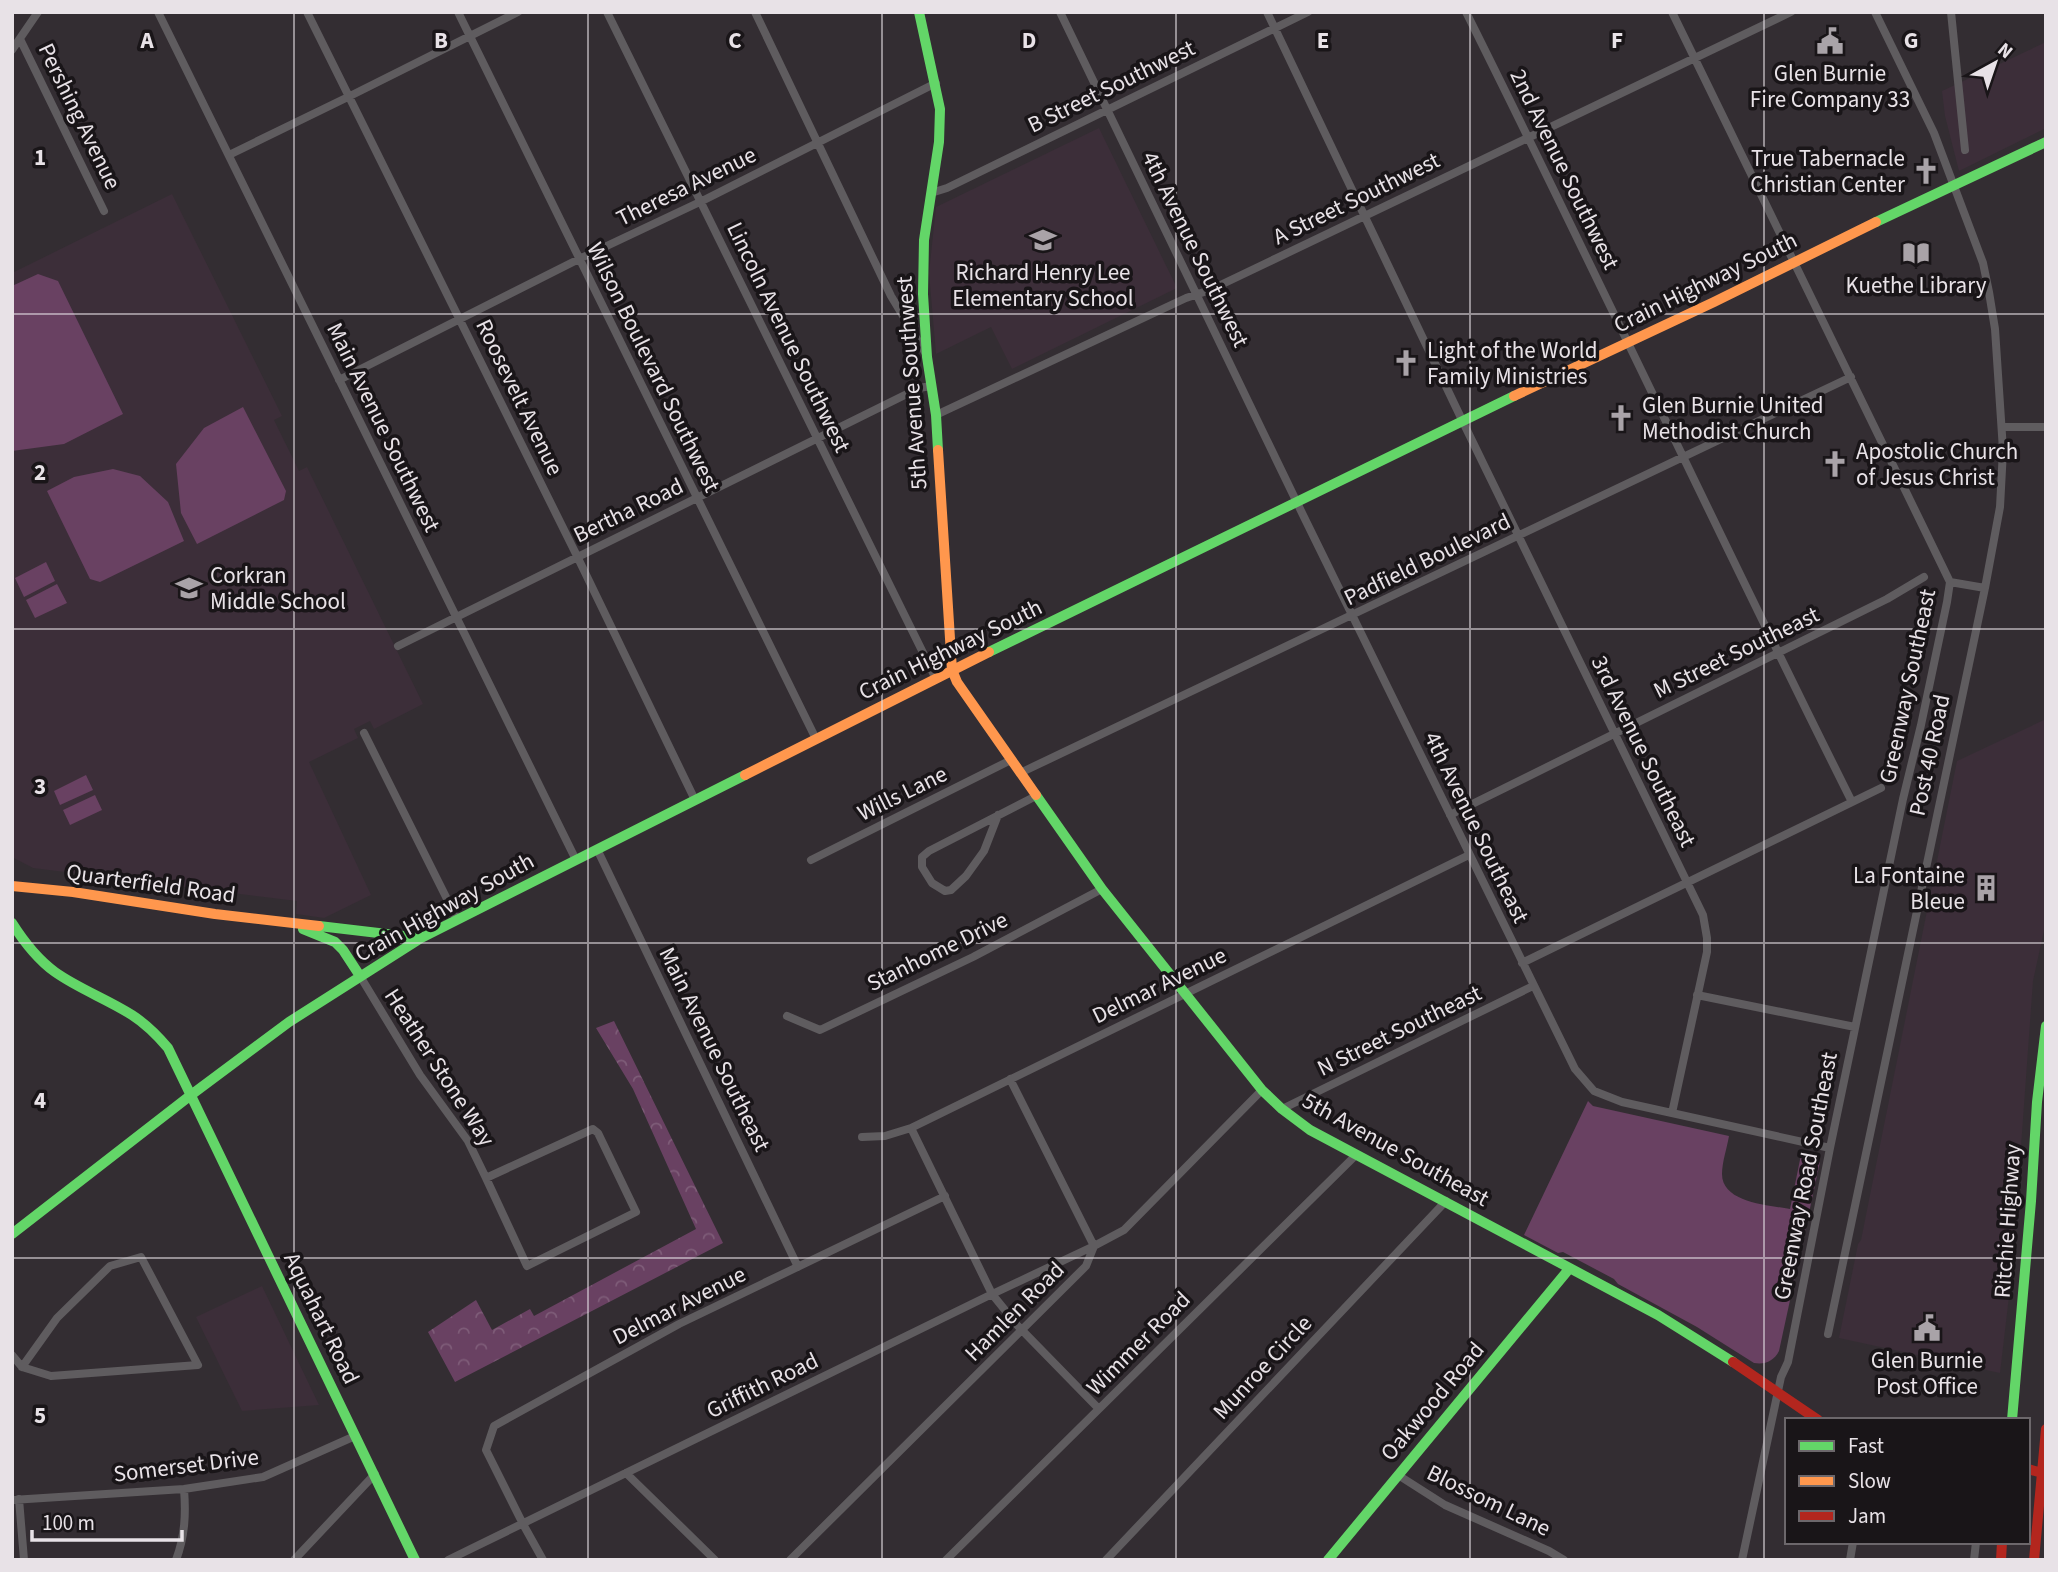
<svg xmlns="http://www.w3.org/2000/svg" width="2058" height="1572" font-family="'Source Sans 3',sans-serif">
	<defs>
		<pattern id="forest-crowns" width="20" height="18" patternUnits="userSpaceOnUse" patternTransform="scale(1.75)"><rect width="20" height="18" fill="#694162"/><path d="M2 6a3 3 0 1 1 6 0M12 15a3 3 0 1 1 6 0" fill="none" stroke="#7e5c78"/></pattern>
	</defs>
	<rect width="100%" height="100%" fill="#332d32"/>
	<path fill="#3c2e39" d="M2046,42V128L1959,171L1945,116L1942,91Z
		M1099,128L1177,288L1012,369L991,327L936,354L929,273L936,207Z
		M172,194L282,416L274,420L299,471L307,467L423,704L374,729L370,721L354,729L358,738L309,762L371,895L324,918L296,914L297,901L33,868L12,857V273Z
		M2046,719V921L2033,981L2012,1271L2000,1373L1839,1338L1858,1244L1861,1240L1957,761Z
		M262,1286L319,1405L242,1411L196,1317Z"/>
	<path fill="#694162" d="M38,274L58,281L123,414L64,444L12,451V286Z
		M243,407L286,491L284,500L197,544L181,513L176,464L204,428Z
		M113,469L140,476L168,502L184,541L100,582L90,579L47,491L74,477Z
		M46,562L55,581L24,597L15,578Z
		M57,584L67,603L35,618L26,600Z
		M86,775L93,790L60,805L54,791Z
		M95,795L102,810L70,825L63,810Z
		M1588,1101L1593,1106L1729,1136C1727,1148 1722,1162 1722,1174C1722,1203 1769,1205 1790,1209L1802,1150L1818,1156L1820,1162L1779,1351C1774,1361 1765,1365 1754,1363L1697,1327L1618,1284L1614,1279L1563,1252L1558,1253L1524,1235Z"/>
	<path fill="url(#forest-crowns)" d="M614,1021L723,1243L455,1382L428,1332L476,1300L492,1330L530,1309L534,1316L696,1229L633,1089L596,1028Z"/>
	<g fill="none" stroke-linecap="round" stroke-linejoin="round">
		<path stroke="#5f5c5f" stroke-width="8" d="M158,12L576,860
			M307,12L577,556L695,800
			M458,12L816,739
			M607,12L936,679
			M755,12L891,296L926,354
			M1060,12L1303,515L1575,1069L1594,1091L1622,1102L1830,1148
			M1267,12L1463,422L1703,915L1707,938V952L1672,1113
			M1466,12C1597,274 1721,540 1852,802
			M1672,12L1950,582
			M1951,12L1965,150
			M20,39L104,211
			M12,50L38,12
			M229,155L348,97L518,12
			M931,193L947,188L1308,12
			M339,380L579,259L702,201L936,83
			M936,415L1186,298L1210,290L1791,12
			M2002,427H2046
			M1950,582L1985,588
			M398,646L919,388L931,386
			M364,733L457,919
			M1020,773L1851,377
			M998,815L984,851L966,876L951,890L945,891L932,883L922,867V857L929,851L1036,796
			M1450,815L1887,599L1924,577
			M597,849L798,1267
			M811,860L1011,760
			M1522,963L1881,788
			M360,976L420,1075L468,1141L486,1178L593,1129L598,1133L636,1212L527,1266L486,1178
			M1697,995L1855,1027
			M787,1016L820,1030L973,957L1102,889
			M1282,1109L1533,986
			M911,1128L992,1294L1017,1325L1099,1409
			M862,1137L885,1136L911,1128L1469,855
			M141,1257L198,1365L51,1376L22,1367L57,1318L110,1266Z
			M1828,1334L1985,588L2000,507L2003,450L1995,329L1989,292L1983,263L1934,133L1875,12
			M12,1355L22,1367
			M626,1473L715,1560
			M1398,1475L1445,1505L1549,1551L1564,1560
			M19,1499L24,1560
			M12,1500L184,1489L263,1477L355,1436
			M176,1560C185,1536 186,1514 184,1489
			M294,1560L375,1474
			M448,1560L986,1297L1094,1246L1010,1079
			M543,1560L523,1524L486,1450L494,1426L679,1324L945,1196
			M790,1560L1086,1266L1094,1246L1124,1230L1262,1090
			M946,1560L1356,1155
			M1106,1560L1446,1201
			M1742,1560L1781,1377L1788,1362L1830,1148L1903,799L1921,725L1947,602L1950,582
			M1850,1560L1853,1542
			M1974,1560L1976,1542"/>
		<path stroke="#63d668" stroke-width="10" d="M919,12L940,109L939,142L924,240L923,294L927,357L936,415L938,450
			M1876,222L2046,142
			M989,652L1514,396
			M1036,795L1102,889L1262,1090L1282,1109L1310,1130L1658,1315L1733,1362
			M12,923C24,942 37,959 55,972C79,989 107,999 132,1015C146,1024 157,1035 168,1048L415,1560
			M319,926L421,938
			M303,929L335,942L343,950L360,976
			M12,1234L191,1095L289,1022L421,938L745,775
			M2012,1420L2031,1201L2037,1102L2046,1026
			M1328,1560L1569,1269"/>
		<path stroke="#ff974d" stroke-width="10" d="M1514,396L1714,302L1876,222
			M938,450L952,670L957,682L1036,795
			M745,775L989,652
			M12,886L73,892L215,914L319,926"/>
		<path stroke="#b3261e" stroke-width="10" d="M1733,1362L1818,1420
			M2028,1469L2042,1473
			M2001,1560L2002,1542
			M2034,1560L2046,1429"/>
	</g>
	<path fill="none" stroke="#e8e2e7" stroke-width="2" stroke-opacity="0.55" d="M294,12V1560M588,12V1560M882,12V1560M1176,12V1560M1470,12V1560M1764,12V1560M12,314H2046M12,629H2046M12,943H2046M12,1258H2046"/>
	<defs>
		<symbol id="civic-bare" viewBox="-9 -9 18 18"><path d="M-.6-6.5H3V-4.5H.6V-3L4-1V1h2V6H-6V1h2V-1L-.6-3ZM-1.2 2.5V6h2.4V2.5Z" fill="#a9a3a8" stroke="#191518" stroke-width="2.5" paint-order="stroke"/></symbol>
		<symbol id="church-bare" viewBox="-9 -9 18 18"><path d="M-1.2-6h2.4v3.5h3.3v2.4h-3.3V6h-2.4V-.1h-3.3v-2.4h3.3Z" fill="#a9a3a8" stroke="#191518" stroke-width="2.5" paint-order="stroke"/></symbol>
		<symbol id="school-bare" viewBox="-9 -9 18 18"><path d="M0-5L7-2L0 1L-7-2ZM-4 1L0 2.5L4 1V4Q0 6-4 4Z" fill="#a9a3a8" stroke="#191518" stroke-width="2.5" paint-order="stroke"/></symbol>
		<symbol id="library-bare" viewBox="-9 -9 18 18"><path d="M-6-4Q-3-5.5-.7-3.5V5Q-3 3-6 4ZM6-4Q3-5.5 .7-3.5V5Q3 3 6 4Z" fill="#a9a3a8" stroke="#191518" stroke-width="2.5" paint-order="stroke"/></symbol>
		<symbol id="building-bare" viewBox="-9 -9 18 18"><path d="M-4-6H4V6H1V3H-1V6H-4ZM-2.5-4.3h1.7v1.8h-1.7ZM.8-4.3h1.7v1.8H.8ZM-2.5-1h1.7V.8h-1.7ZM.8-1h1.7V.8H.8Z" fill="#a9a3a8" stroke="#191518" stroke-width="2.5" paint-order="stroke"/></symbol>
	</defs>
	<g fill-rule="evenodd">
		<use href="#civic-bare" x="1811" y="22" width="38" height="38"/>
		<use href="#church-bare" x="1907" y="152" width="38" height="38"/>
		<use href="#school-bare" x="1024" y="221" width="38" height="38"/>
		<use href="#library-bare" x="1897" y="234" width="38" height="38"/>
		<use href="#church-bare" x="1387" y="344" width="38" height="38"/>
		<use href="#church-bare" x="1602" y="399" width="38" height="38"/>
		<use href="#church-bare" x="1816" y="445" width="38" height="38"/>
		<use href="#school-bare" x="170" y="569" width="38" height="38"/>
		<use href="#building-bare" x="1967" y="869" width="38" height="38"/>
		<use href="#civic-bare" x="1908" y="1309" width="38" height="38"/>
	</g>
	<g text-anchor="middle" stroke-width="7" stroke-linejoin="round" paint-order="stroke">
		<g font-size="23" fill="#e8e2e7" stroke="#191518">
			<text x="1830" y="81">Glen Burnie<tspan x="1830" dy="26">Fire Company 33</tspan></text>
			<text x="1905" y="166" text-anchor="end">True Tabernacle<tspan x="1905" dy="26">Christian Center</tspan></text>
			<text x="1043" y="280">Richard Henry Lee<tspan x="1043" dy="26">Elementary School</tspan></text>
			<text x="1916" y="293">Kuethe Library</text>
			<text x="1427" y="358" text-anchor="start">Light of the World<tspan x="1427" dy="26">Family Ministries</tspan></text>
			<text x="1642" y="413" text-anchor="start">Glen Burnie United<tspan x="1642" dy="26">Methodist Church</tspan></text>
			<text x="1856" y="459" text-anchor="start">Apostolic Church<tspan x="1856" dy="26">of Jesus Christ</tspan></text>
			<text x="210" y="583" text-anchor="start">Corkran<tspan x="210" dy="26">Middle School</tspan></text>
			<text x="1965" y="883" text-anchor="end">La Fontaine<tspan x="1965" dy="26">Bleue</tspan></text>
			<text x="1927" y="1368">Glen Burnie<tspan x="1927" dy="26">Post Office</tspan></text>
		</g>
		<g font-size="23" fill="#e8e2e7" stroke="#191518">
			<text transform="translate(1111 86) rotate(-26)" y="8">B Street Southwest</text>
			<text transform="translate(80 116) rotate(64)" y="8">Pershing Avenue</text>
			<text transform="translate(1565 169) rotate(64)" y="8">2nd Avenue Southwest</text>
			<text transform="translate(686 186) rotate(-26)" y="8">Theresa Avenue</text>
			<text transform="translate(1356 198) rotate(-26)" y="8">A Street Southwest</text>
			<text transform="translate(1196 249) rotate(64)" y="8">4th Avenue Southwest</text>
			<text transform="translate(1705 282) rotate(-26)" y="8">Crain Highway South</text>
			<text transform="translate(789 337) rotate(64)" y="8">Lincoln Avenue Southwest</text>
			<text transform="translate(654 367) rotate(64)" y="8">Wilson Boulevard Southwest</text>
			<text transform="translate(911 383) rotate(-94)" y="8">5th Avenue Southwest</text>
			<text transform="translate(520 397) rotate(64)" y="8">Roosevelt Avenue</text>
			<text transform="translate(384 427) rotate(64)" y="8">Main Avenue Southwest</text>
			<text transform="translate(628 510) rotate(-26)" y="8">Bertha Road</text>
			<text transform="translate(1427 559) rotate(-26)" y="8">Padfield Boulevard</text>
			<text transform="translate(950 649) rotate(-26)" y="8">Crain Highway South</text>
			<text transform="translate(1736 652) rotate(-26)" y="8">M Street Southeast</text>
			<text transform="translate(1907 686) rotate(-78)" y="8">Greenway Southeast</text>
			<text transform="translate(1644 751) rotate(64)" y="8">3rd Avenue Southeast</text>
			<text transform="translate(1929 755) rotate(-78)" y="8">Post 40 Road</text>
			<text transform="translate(902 793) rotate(-26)" y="8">Wills Lane</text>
			<text transform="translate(1477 827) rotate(64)" y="8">4th Avenue Southeast</text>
			<text transform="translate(151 883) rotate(8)" y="8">Quarterfield Road</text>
			<text transform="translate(444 907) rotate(-29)" y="8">Crain Highway South</text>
			<text transform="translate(937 951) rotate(-26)" y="8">Stanhome Drive</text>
			<text transform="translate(1159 985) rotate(-26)" y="8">Delmar Avenue</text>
			<text transform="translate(1399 1030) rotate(-26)" y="8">N Street Southeast</text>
			<text transform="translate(715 1049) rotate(64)" y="8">Main Avenue Southeast</text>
			<text transform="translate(440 1067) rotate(57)" y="8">Heather Stone Way</text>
			<text transform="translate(1396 1149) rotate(29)" y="8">5th Avenue Southeast</text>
			<text transform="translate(1805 1176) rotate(-79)" y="8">Greenway Road Southeast</text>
			<text transform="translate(2007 1221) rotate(-86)" y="8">Ritchie Highway</text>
			<text transform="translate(679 1305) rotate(-27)" y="8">Delmar Avenue</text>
			<text transform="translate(1014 1311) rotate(-45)" y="8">Hamlen Road</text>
			<text transform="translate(322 1318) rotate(64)" y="8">Aquahart Road</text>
			<text transform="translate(1138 1343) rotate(-45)" y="8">Wimmer Road</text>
			<text transform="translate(1262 1367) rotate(-47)" y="8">Munroe Circle</text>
			<text transform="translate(762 1385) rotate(-26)" y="8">Griffith Road</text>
			<text transform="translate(1432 1401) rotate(-50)" y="8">Oakwood Road</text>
			<text transform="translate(186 1465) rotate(-7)" y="8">Somerset Drive</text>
			<text transform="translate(1489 1500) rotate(26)" y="8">Blossom Lane</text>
		</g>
	</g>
	<g font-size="23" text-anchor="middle" font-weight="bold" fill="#e8e2e7" stroke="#191518" stroke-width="7" stroke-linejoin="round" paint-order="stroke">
		<text x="147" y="48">A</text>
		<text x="441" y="48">B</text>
		<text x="735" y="48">C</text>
		<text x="1029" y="48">D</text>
		<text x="1323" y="48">E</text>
		<text x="1617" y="48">F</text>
		<text x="1911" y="48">G</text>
		<text x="40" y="165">1</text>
		<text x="40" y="480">2</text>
		<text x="40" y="794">3</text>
		<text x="40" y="1108">4</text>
		<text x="40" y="1423">5</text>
	</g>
	<rect width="2058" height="1572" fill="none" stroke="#e8e2e7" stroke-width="28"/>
	<rect x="1785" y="1418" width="245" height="126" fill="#191518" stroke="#6c676b" stroke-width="2"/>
	<rect x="1799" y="1441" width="35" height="10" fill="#63d668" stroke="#6c676b" stroke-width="2"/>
	<text x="1848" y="1453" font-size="21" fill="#e8e2e7">Fast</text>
	<rect x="1799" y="1476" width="35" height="10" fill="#ff974d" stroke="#6c676b" stroke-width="2"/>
	<text x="1848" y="1488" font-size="21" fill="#e8e2e7">Slow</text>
	<rect x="1799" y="1511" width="35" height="10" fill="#b3261e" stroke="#6c676b" stroke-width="2"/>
	<text x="1848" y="1523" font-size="21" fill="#e8e2e7">Jam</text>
	<g transform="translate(1995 63) rotate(40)" stroke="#191518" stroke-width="5" paint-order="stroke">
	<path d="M0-5L12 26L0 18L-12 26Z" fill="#e8e2e7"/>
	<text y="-10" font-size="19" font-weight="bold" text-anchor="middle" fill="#e8e2e7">N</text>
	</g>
	<path d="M32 1530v10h150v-10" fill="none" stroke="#e8e2e7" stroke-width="3.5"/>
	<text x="42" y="1530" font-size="21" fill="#e8e2e7" stroke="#191518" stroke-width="5" paint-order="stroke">100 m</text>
</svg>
